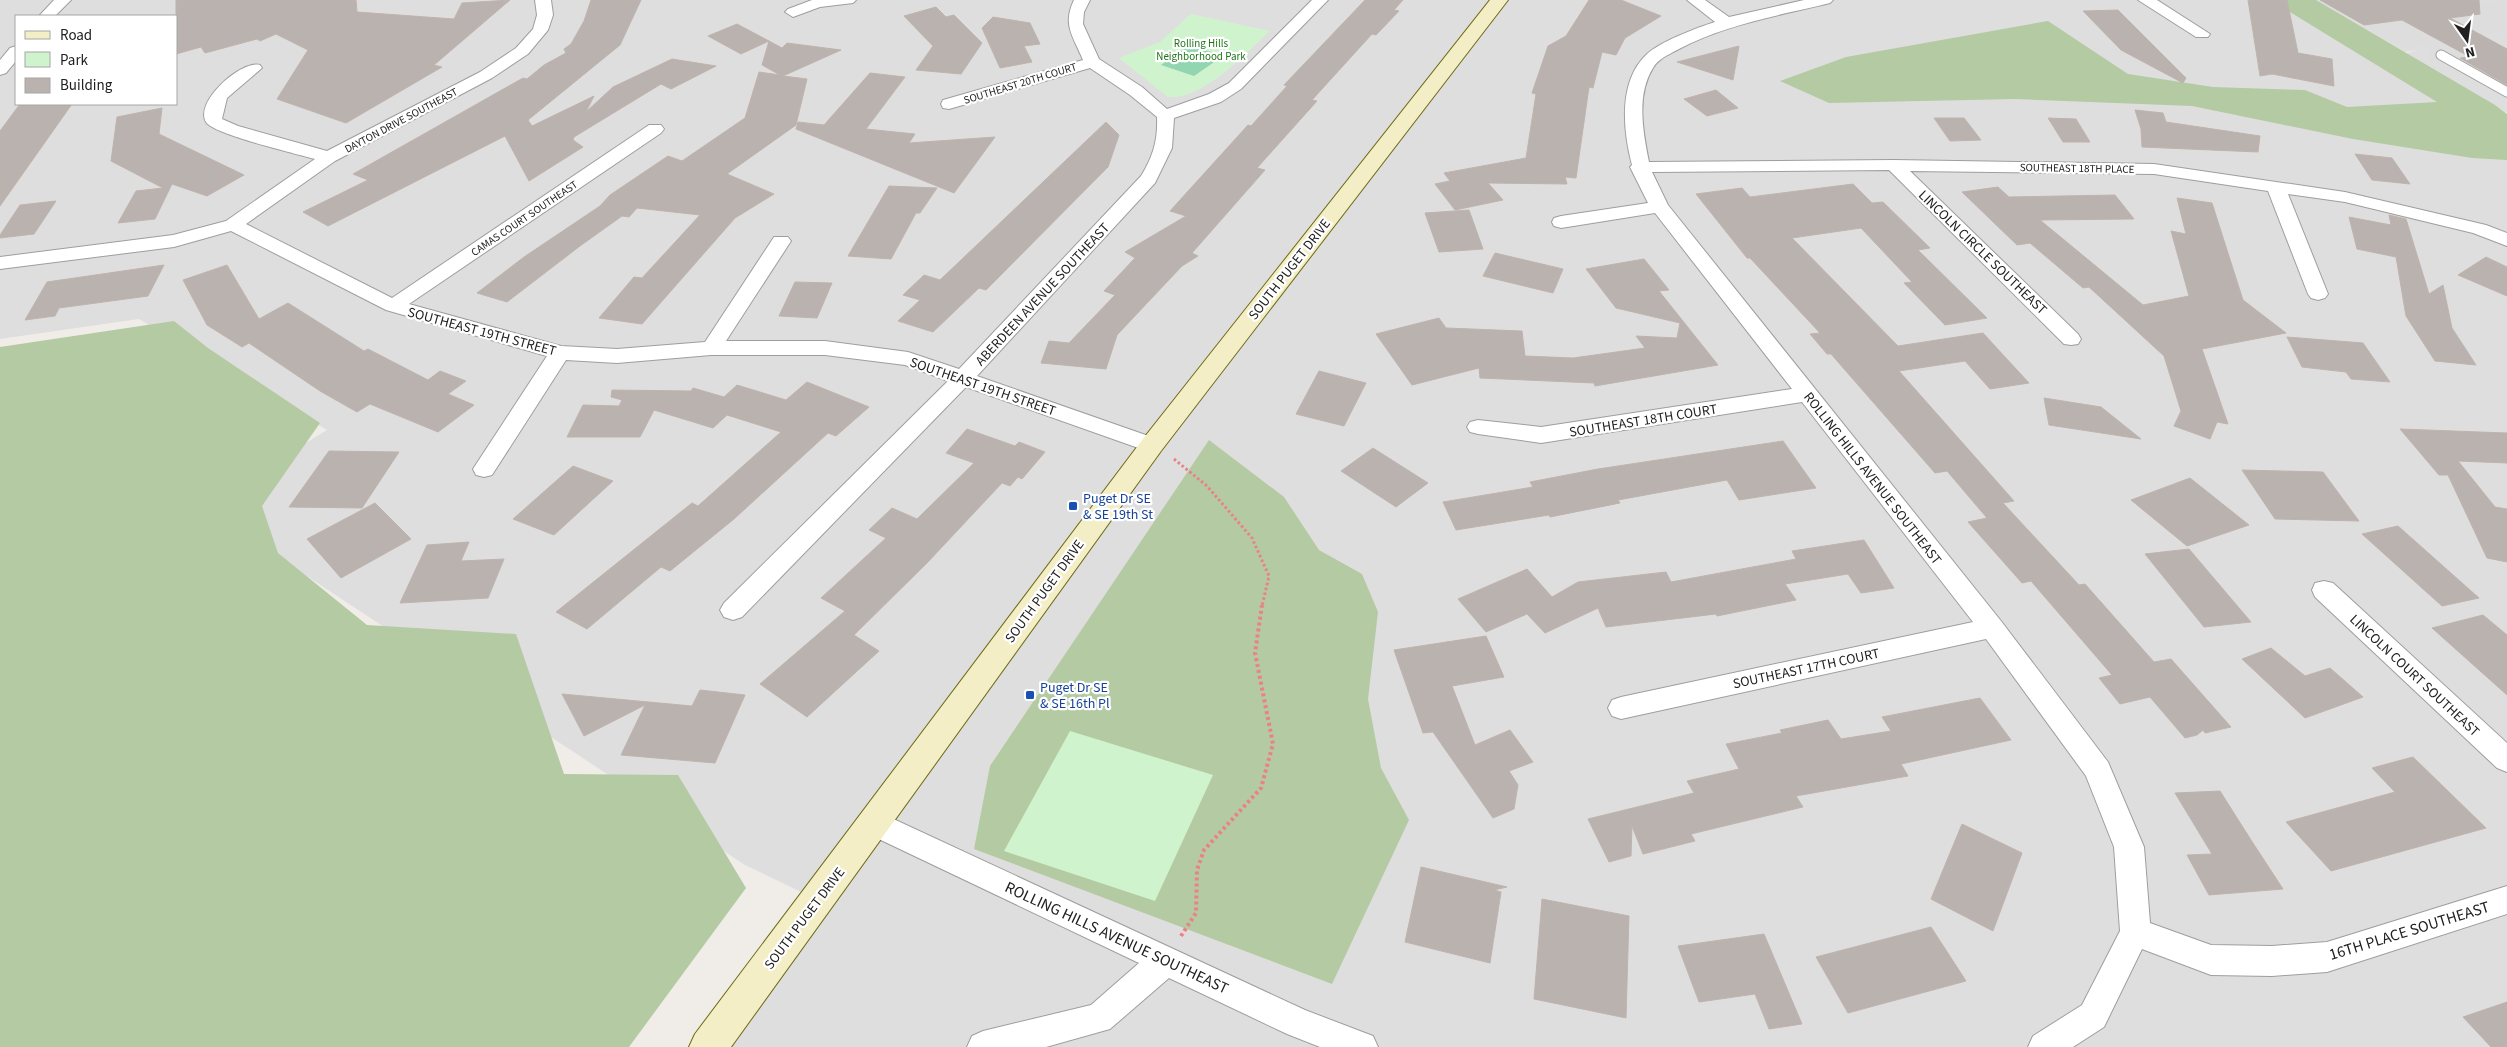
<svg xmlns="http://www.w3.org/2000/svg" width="2507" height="1047" font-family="'Source Sans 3',sans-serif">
	<rect width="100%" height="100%" fill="#f0ede9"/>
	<path fill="#dfdede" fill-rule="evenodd" d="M0,0H2270L2507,144V1047H710L820,901L745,865L202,507L327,430L139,319L0,339ZM16,16H176V104H16Z
		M2315,0H2507V113L2406,53L2419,50L2405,52Z"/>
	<path fill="#b4caa3" d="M2270,0H2316L2495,105L2507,114V160L2472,158L2353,139L2192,106L2015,99L1829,103L1780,81L1846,57L2048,21L2128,74L2213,87L2305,90L2347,107L2437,102Z
		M174,321L208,348L320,423L262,506L278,553L367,625L516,634L564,774L678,775L746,888L629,1047H0V347Z
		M1209,440L1284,497L1319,550L1362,574L1378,612L1368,699L1381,768L1409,820L1332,984L974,849L990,766Z"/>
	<path fill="#cff4cd" d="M1191,14L1270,31C1244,54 1205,99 1168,97L1119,58L1160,42Z
		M1070,731L1213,775L1155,901L1004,851Z"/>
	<path fill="#91d5b1" d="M1190,45L1223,56L1194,76L1161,65Z"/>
	<path fill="#ddd" d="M2322,0L2385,12L2410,23L2481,13L2468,5L2507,0V30L2439,42L2426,35L2421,36L2445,51L2460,48L2507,74V101L2502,95L2427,53L2432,52L2424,45L2405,48Z"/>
	<path fill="#b9b2af" stroke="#c0b3ad" d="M176,0H356L357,12L454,19L462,3L510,0L434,65L442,67L346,123L277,99L308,50L276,34L260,41L257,39L205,53L201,47L176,54Z
		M591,0H641L620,45L528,120L532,126L594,96L586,112L613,87L672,59L716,66L671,89L661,84L574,137L573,140L583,147L529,181L505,136L328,226L303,212L368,180L353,174L523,78L527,79L544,65L566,53L564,49L571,44L584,21Z
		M1365,0H1403L1394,10L1399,11L1376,35L1372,34L1312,100L1317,101L1257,168L1265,170L1192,253L1198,256L1182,266L1117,335L1106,369L1041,363L1049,341L1069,343L1115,295L1104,291L1135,258L1125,252L1186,216L1170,211L1248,125L1251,126L1287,86L1284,85Z
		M1589,0H1621L1661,16L1625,38L1616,55L1602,52L1593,88L1589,87L1576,178L1565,177L1567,184L1488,183L1503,200L1455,210L1435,184L1450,181L1444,173L1526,158L1536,94L1532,93L1548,46L1566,36Z
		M2248,0H2287L2298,53L2332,59L2334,86L2272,74L2260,76Z
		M2320,0H2479L2480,14L2450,18L2507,49V85L2460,58L2470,57L2402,20L2364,25Z
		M936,7L946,17L954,15L982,43L961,74L916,70L933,46L904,16Z
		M2118,10L2186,78L2183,83L2121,50L2083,11Z
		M993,17L1030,23L1040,44L1024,46L1032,62L1000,68L982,28Z
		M737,24L769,41L741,54L708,36Z
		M769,41L782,48L787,43L841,50L783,76L807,79L796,125L727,174L774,194L735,218L642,324L599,318L634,277L642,278L700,215L637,208L629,217L622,216L580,246L507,302L477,293L524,257L600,206L610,195L668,156L682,161L745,118L759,72L780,75L762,65Z
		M1739,46L1733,80L1677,62Z
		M870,73L905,77L866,129L915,134L909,143L995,137L954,193L796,129L798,122L824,125Z
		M1716,90L1738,108L1707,116L1684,99Z
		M20,104H72L0,206V131Z
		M162,108L159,134L244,175L207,196L172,184L155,219L118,223L136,191L163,188L111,161L117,117Z
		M2135,110L2163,113L2166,122L2260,136L2258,152L2142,147L2141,129Z
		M1934,118H1964L1981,140L1950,141Z
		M2048,118L2076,119L2090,142H2063Z
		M1106,122L1119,135L1108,167L986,290L979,288L933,332L898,321L920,300L903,295L924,275L940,280Z
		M2355,154L2392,158L2410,184L2372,180Z
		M1853,184L1872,203L1883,202L1930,248L1918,250L1987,318L1945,325L1904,283L1912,282L1861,228L1792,238L1898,346L1983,333L2029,383L1990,389L1965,361L1899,371L2014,501L2003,503L2079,585L2085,584L2154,662L2171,659L2231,727L2205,733L2203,730L2197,735L2185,738L2150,697L2120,704L2099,678L2112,675L2031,581L2022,583L1968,522L1987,518L1947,471L1935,473L1831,354H1827L1810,334L1820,333L1750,258H1747L1696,194L1742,188L1750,197Z
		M889,186L937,188L920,213H916L891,259L848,256Z
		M1998,187L2009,197L2115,195L2134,219L2040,220L2143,305L2189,296L2171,231L2186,234L2177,198L2212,203L2243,300L2286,333L2202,349L2228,424L2217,422L2210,439L2174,426L2181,411L2164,356L2089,287L2083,288L2030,243L2017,245L1962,192Z
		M56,201L34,234L0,238V235L20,205Z
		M1469,210L1483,249L1439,252L1425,213Z
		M2389,215L2406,219L2429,294L2443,285L2452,328L2476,365L2435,361L2406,316L2396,257L2357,249L2349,217L2391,225Z
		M1495,253L1563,269L1553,293L1483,276Z
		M2486,257L2507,267V296L2458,275Z
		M1644,259L1669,290L1659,291L1718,365L1595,386L1594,383L1480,378L1479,368L1412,385L1376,334L1439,318L1446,328L1522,331L1525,356L1573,358L1645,348L1636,336L1677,338L1680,323L1616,308L1586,269Z
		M164,265L148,296L59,308L55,316L25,320L47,282Z
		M227,265L259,319L288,303L364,351L368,349L428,380L440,371L466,381L448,394L474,405L438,432L370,404L357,412L320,391L249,343L242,347L207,325L183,280Z
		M795,282L832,283L817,318L779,316Z
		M2287,337L2363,343L2390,382L2351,379L2346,372L2302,367Z
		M1319,371L1366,383L1344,426L1296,414Z
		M807,382L869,407L836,436L828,433L734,519L670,571L661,567L587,629L556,612L692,503L698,506L781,432L727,415L713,428L654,410L640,437H567L583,405L619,406L622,400L611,397L612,390L691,391L693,388L724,397L737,385L786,400Z
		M2044,398L2101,407L2141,439L2049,425Z
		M967,429L1015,446L1019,442L1045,452L1022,479L1018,477L1010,486L1002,483L927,563L854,635L879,651L807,717L760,684L845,611L821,598L886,538L869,530L892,508L917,519L974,463L946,453Z
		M2400,429L2507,433V463L2458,461L2495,507L2507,509V562L2487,558L2448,475H2439Z
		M1783,441L1816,488L1739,500L1727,480L1618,500L1620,503L1550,517L1549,515L1456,530L1443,502L1533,487L1530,482L1598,469Z
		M1373,448L1428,483L1396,507L1341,471Z
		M329,451L399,452L362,508L289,507Z
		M573,466L613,481L554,535L513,519Z
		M2242,470L2323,472L2359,521L2275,519Z
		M2190,478L2249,525L2187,546L2131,500Z
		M375,503L411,539L341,578L307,539Z
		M2398,526L2479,598L2442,606L2362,534Z
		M1864,540L1894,588L1861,593L1848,574L1785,584L1796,600L1717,616L1716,614L1606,627L1598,608L1545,633L1527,614L1486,632L1458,599L1527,569L1552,597L1578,582L1666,572L1671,582L1796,559L1792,551Z
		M469,542L461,561L504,559L488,598L400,603L427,545Z
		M2189,549L2251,622L2204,627L2145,554Z
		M2483,615L2507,635V695L2432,628Z
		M1486,636L1504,677L1452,686L1475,745L1510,730L1533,762L1509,771L1518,785L1514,809L1493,818L1433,732L1423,733L1394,650Z
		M2271,648L2305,676L2330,668L2363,697L2305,718L2242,659Z
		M700,690L745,695L715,763L621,755L645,705L584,736L562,694L692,706Z
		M1980,698L2011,740L1901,764L1908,776L1796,796L1803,807L1691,834L1695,841L1643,854L1632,826L1631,856L1609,862L1588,819L1694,793L1687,781L1739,769L1726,744L1782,733L1780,730L1828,720L1841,739L1891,731L1882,717Z
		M2413,757L2486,828L2331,871L2286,822L2395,792L2372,768Z
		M2220,791L2251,840L2283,889L2209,895L2187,855L2212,854L2175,793Z
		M1962,824L2022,853L1993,931L1931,899Z
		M1421,867L1507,887L1494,890L1501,892L1490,963L1405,942Z
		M1542,899L1629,916L1626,1018L1534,999Z
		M1931,927L1966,981L1848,1013L1816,957Z
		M1764,934L1802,1024L1769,1029L1755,994L1699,1002L1678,946Z
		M2507,1002V1047H2491L2463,1017Z"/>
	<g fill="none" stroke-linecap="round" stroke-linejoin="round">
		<defs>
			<path id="lane" d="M2441,55L2507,92"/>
			<path id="street" d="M54,0H71L55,16H39Z
				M535,0H551L553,15L548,30L528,54L492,78L335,161L246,224L392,298L649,125H661L664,129L661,133L409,304L561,346L617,349L705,342L774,237H788L791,241L726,341H825L908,352L959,369L1141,176C1153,157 1158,140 1157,117L1130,95L1090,68L949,109L943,108L941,104L943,100L1083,60C1073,36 1062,25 1074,0H1090L1084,12L1083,24L1099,59L1142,87L1167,109L1209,94L1229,83L1312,0H1328L1241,89L1221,102L1174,118L1172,148L1155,183L977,376L1160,440L1163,445L1160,450L1152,453L1144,450L966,387L742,617L733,620L724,617L720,610L724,603L948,381L905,365L825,355H711L617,363L566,360L492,475L484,477L476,475L473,469L547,356L386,310L231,231L174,247L0,269V257L173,235L226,221L315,159C298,154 212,134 206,122C194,102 241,60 260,65L262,68L227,98L222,119L238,126L327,151L480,72L516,48L533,29L537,15Z
				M812,0H856L853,3L820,7L793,17L785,12L788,9Z
				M1687,0H1705L1729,17L1804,0H1833L1830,3C1777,16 1726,24 1677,50C1668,55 1658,59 1653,68C1636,95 1643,132 1649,162L1894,160L2154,164L2345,192L2486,225L2507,233V246L2473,233L2345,202L2288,194L2328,294L2325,298L2318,300L2311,298L2308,294L2268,191L2154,174L1910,171L2078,334L2081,339L2078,344L2071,345L2064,344L1889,170L1652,172L1668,205L2001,621L2108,762L2144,847L2150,923L2211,945L2272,946L2327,942L2507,886V914L2327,972L2272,976L2211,975L2142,949L2104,1027L2073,1047H2028L2033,1036L2082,1005L2120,931L2114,847L2086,776L1986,639L1621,719L1612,716L1608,708L1612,700L1621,697L1973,622L1802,402L1541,443L1478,434L1470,432L1467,427L1470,422L1478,420L1541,427L1792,389L1655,213L1561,228L1554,226L1552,222L1554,218L1561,216L1648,203L1630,167L1632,165C1623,131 1618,82 1646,55C1659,42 1696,28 1715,22Z
				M2138,0H2157L2210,34L2208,37H2196Z
				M16,46V61L6,73L0,75V60L10,48Z
				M2324,581L2333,583L2507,743V772L2497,768L2315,597L2312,590L2315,583Z
				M874,810L1305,1010L1373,1036L1378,1047H1320L1287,1034L1169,978L1110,1029L1046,1047H967L972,1036L983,1031L1091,1005L1139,963L864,832L860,823L864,814Z"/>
			<path id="secondary" d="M1490,0H1508L1161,451L731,1047H689L695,1034L1143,439Z"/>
		</defs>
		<use href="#lane" stroke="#9e9e9e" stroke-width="11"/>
		<use href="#street" stroke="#9e9e9e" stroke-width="2"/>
		<use href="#secondary" stroke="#6d6a13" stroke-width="2"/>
		<path stroke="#ea8185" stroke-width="3" stroke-dasharray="2.5 2.5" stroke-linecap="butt" d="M1174,459L1207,486L1252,538L1269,576L1262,606"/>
		<path stroke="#ea8185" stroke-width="4" stroke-dasharray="3 3" stroke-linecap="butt" d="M1181,936L1196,913L1197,870L1204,850L1261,788L1273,744L1255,653L1262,605"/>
		<use href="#lane" stroke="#fff" stroke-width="9"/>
		<use href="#street" fill="#fff" fill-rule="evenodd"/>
		<use href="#secondary" fill="#f3eec5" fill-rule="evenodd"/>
	</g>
	<g fill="#1a4fb4" stroke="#fff" stroke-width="2">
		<rect x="1068" y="501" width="10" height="10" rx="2.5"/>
		<rect x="1025" y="690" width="10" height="10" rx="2.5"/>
	</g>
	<g text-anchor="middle" stroke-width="4.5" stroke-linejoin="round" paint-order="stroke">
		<g font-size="11" fill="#20741a" stroke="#fff">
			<text x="1201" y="47">Rolling Hills<tspan x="1201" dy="13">Neighborhood Park</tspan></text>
		</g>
		<g font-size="11" fill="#212121" stroke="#fff">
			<text transform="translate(1020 83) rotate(-17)" y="4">SOUTHEAST 20TH COURT</text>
			<text transform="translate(401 120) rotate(-28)" y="4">DAYTON DRIVE SOUTHEAST</text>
			<text transform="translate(2077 168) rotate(1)" y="4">SOUTHEAST 18TH PLACE</text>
			<text transform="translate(524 218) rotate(-34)" y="4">CAMAS COURT SOUTHEAST</text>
		</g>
		<g font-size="14" fill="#212121" stroke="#fff">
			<text transform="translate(1983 252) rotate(44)" y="5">LINCOLN CIRCLE SOUTHEAST</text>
			<text transform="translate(1289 269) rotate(-52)" y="5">SOUTH PUGET DRIVE</text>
			<text transform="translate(1042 294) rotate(-47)" y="5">ABERDEEN AVENUE SOUTHEAST</text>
			<text transform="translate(482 331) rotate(15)" y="5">SOUTHEAST 19TH STREET</text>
			<text transform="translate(983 386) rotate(19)" y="5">SOUTHEAST 19TH STREET</text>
			<text transform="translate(1643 420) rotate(-9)" y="5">SOUTHEAST 18TH COURT</text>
			<text transform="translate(1873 478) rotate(52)" y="5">ROLLING HILLS AVENUE SOUTHEAST</text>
			<text transform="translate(1044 591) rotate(-54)" y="5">SOUTH PUGET DRIVE</text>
			<text transform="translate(1806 668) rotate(-12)" y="5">SOUTHEAST 17TH COURT</text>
			<text transform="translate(2415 675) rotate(43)" y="5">LINCOLN COURT SOUTHEAST</text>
			<text transform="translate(804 918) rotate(-53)" y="5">SOUTH PUGET DRIVE</text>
		</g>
		<g font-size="14" fill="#164399" stroke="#fff" text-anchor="start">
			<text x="1083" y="503">Puget Dr SE<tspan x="1083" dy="16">&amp; SE 19th St</tspan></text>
			<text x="1040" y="692">Puget Dr SE<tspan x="1040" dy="16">&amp; SE 16th Pl</tspan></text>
		</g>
		<g font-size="16" fill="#212121" stroke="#fff">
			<text transform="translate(2409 930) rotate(-17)" y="6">16TH PLACE SOUTHEAST</text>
			<text transform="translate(1117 937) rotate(25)" y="6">ROLLING HILLS AVENUE SOUTHEAST</text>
		</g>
	</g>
	<rect x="15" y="15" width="162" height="90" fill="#ffffff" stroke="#a6a6a6"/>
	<rect x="25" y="31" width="25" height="8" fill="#f3eec5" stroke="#a6a6a6"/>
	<text x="60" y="40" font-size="15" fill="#212121">Road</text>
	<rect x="25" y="52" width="25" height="15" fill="#cff4cd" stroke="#a6a6a6"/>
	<text x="60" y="65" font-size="15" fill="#212121">Park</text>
	<rect x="25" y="78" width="25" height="15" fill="#b9b2af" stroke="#a6a6a6"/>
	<text x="60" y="90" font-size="15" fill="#212121">Building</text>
	<g transform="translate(2467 40) rotate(166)" stroke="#ffffff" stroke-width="4" paint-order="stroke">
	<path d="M0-4L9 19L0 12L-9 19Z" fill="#212121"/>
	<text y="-8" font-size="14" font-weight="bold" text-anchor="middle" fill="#212121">N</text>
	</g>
</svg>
